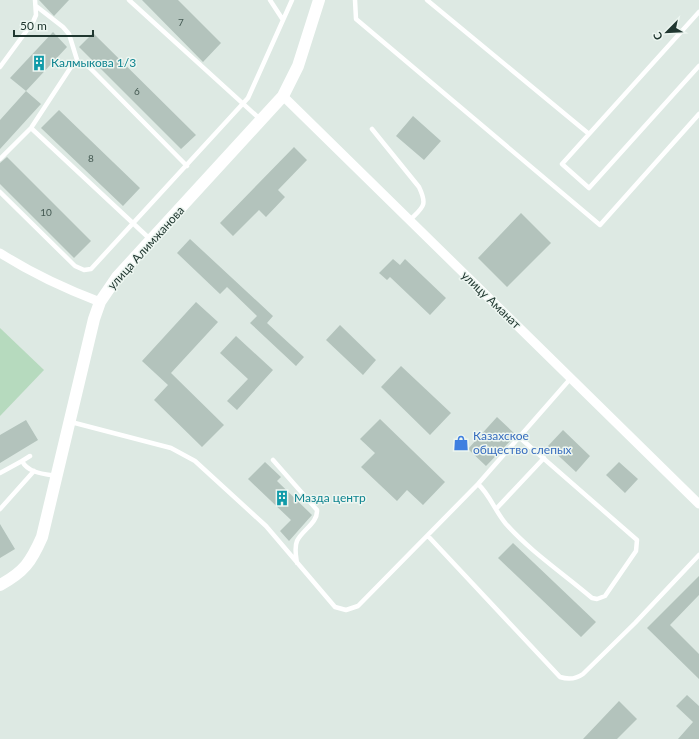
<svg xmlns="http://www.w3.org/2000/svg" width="699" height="739" font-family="Lato,sans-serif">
	<rect width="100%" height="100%" fill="#dde9e3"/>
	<path fill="#b6dabe" d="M0,328L44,370L0,416Z"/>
	<path fill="#b3c3bc" d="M39,0H69L54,16Z
		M142,0H178L221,43L203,62Z
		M53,32L67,47L26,91L10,78Z
		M93,33L196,135L181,149L79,47Z
		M26,91L41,104L0,149V120Z
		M59,110L140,188L123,206L41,128Z
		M413,116L441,141L424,160L396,136Z
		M294,147L307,160L278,190L285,197L266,217L259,210L233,236L220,223Z
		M7,157L91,241L74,258L0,184V163Z
		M521,213L551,243L507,287L478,258Z
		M190,239L273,316L267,323L304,357L296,366L250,323L257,316L227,287L220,294L177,253Z
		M393,259L400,265L405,259L446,298L430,315L390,277L387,280L379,273Z
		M196,302L218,322L171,373L224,425L202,447L154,400L168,385L142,361Z
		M340,325L376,360L363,375L326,340Z
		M236,336L273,370L237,410L227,401L248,379L220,353Z
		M401,366L451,413L430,435L381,387Z
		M497,417L516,435L486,466L468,449Z
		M380,419L445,482L423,505L407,490L397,501L361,467L375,453L360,439Z
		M26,420L38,440L0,463V435Z
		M563,430L590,456L576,472L548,446Z
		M265,462L281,477L277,481L312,515L289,541L280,531L291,520L248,479Z
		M619,462L638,479L625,493L606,475Z
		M0,524L15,549L0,558Z
		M513,543L596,622L581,637L498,558Z
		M699,576V595L670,625L699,654V679L647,628Z
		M687,695L699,706V739H678L693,722L676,706Z
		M619,701L637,719L617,739H583Z"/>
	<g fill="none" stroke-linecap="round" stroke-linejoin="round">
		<path stroke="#fff" stroke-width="4.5" d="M129,0L261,120
			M270,0L283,20
			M355,0L356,19L600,225L699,114
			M427,0L589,134
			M36,6L63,27L69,34L78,63
			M699,12L562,164L589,188L699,66
			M0,67L33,22L36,15L35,0
			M31,128L151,240
			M372,129L419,187C428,206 423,207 409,221
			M0,159L31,128L71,67L81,62L90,68L187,166
			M0,192L75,266L84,270L91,269L248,98L292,0
			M71,422L171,448L195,461L266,526L335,607L346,610L358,606L478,484L571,378
			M30,456L22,461C28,473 44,474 56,476
			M273,460L317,510C318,523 302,530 297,541C294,548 296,556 297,563
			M0,473L22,461
			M478,484C490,495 495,511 506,524C531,552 564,574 592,598L597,599L605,596L636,551L637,540L519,437
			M0,509L34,471
			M496,509L544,458
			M428,536L560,677C569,680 576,679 583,674L635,623L699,555"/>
		<path stroke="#fff" stroke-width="9" d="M283,96L699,504
			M0,253C33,274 63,288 100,302"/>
		<path stroke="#fff" stroke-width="12" d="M0,585C24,572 31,562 42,537L94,319L100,302L117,277L283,96L298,66L319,0"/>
	</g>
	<defs>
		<symbol id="building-bare" viewBox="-9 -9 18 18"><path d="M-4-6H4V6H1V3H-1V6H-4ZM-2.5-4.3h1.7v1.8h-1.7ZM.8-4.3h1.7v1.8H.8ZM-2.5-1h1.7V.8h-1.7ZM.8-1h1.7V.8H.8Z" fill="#0f9aa8" stroke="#edf6f1" stroke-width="2.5" paint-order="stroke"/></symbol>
		<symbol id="shop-bare" viewBox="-9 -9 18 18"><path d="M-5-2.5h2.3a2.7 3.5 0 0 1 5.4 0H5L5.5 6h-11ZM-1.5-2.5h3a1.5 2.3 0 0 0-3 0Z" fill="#3f7fe0" stroke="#edf6f1" stroke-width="2.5" paint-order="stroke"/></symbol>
	</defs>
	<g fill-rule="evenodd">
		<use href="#building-bare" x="28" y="52" width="22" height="22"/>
		<use href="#shop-bare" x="450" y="432" width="22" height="22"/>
		<use href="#building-bare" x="271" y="487" width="22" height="22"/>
	</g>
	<g text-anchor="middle" stroke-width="3" stroke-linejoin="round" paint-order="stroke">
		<g font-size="10" fill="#455a53">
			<text x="181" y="26">7</text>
			<text x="137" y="95">6</text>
			<text x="91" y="162">8</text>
			<text x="46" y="216">10</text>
		</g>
		<g font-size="12" fill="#0d838f" stroke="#edf6f1" text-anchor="start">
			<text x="51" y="67">Калмыкова 1/3</text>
			<text x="294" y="502">Мазда центр</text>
		</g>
		<g font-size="12" fill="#203730" stroke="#edf6f1">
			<text transform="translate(146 248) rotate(-48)" y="4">улица Алимжанова</text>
			<text transform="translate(491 300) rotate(44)" y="4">улицу Аманат</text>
		</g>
		<g font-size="12" fill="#366cbe" stroke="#edf6f1" text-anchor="start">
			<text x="473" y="440">Казахское<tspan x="473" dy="14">общество слепых</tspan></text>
		</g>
	</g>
	<g transform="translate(667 32) rotate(246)" stroke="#edf6f1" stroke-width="3" paint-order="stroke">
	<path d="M0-3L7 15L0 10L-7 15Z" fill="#203730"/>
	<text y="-6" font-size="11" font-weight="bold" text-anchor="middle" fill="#203730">С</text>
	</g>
	<path d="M14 30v6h79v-6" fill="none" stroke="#203730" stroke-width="2"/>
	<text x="20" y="30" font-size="12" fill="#203730" stroke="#edf6f1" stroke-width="3" paint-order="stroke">50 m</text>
</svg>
